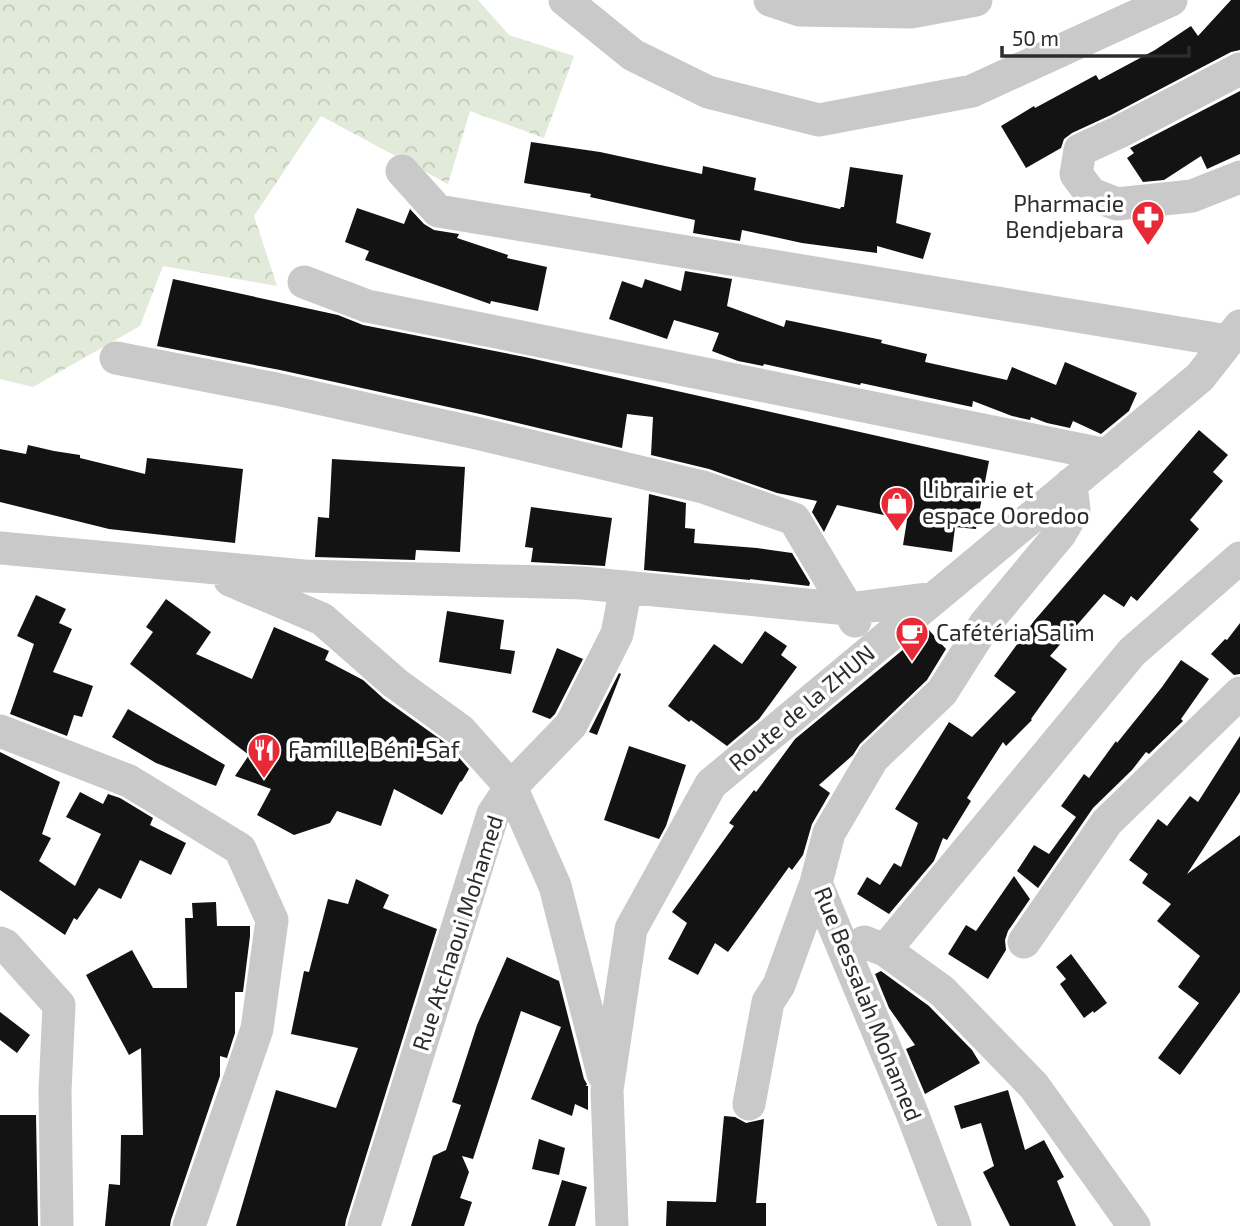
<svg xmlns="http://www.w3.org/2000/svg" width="1240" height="1226" font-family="'Exo 2',sans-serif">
	<defs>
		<pattern id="forest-crowns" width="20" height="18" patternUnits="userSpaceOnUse" patternTransform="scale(1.75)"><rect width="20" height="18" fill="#e2ead9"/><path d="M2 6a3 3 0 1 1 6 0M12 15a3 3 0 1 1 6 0" fill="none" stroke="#c2c9ba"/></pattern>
	</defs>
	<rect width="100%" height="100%" fill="#fff"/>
	<path fill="url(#forest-crowns)" d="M0,0H478L509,35L574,56L544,138L470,111L448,184L321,116L254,216L277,286L163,266L140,326L33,387L0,379Z"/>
	<path fill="#131313" d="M1231,0H1240V50L1231,52L1111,115L1072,133L1064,139L1061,148L1026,168L1001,126L1034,106L1035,108L1096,75L1099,80L1155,50L1191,26L1198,36Z
		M1240,91V154L1207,169L1201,156L1164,180L1143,182L1127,158L1134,153L1130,148Z
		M531,142L600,152L702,174L703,166L756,178L754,190L840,209L841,207H844L850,167L903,175L896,223L931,233L923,259L877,246V253L802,243L742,230L740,241L693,233L695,220L590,197L591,194L524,183Z
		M357,208L404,224L410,209L424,224L434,230L459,234L457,238L508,255L507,258L547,267L538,311L491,301L490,304L365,260L369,251L345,242Z
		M685,271L732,279L727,306L784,327L786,320L882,340L881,343L927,354L925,362L1007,380L1012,367L1056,385L1065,362L1137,393L1129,411L1101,434L1073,421L1070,428L1047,423L1031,417L1030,420L1012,416L973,401L972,407L861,383L860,385L764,364L763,366L738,361L712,351L719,333L674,320L667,339L609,319L622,281L642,288L645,279L681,291Z
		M173,279L338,315L363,325L525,357L989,461L976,529L955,527L952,552L903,545L907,520L837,505L824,532L812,512L817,501L777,493L709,469L651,455L653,417L627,414L622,448L480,414L280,370L157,346Z
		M1199,430L1228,455L1213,472L1223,481L1190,520L1199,529L1137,601L1131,596L1124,607L1104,594L1050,656L1067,669L1031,719L1032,720L1006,746L1003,742L967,798L971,801L947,840L943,838L934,861L889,914L857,894L867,877L880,885L894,863L901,867L918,823L895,809L949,722L972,737L1016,692L994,676L1034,621Z
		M28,445L54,451L80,455V458L145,474L147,458L243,469L235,543L109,529L0,502V449L26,454Z
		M332,459L465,467L460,552L416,550L415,560L315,557L318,517L329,518Z
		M649,494L686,503L685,528L695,529L694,543L757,548L792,553L810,583L809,586L750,579V580L644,570Z
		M531,507L612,518L605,566L531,562L533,548L525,547Z
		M36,595L66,609L59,623L72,629L53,672L93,686L82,717L74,715L67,736L10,714L34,644L17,636Z
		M166,599L211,632L196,654L252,679L274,627L329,651L325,660L363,680L384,699L447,744L469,769L462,781L460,782L442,815L394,789L381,826L337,811L330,823L294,835L257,815L271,789L235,776L249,755L130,664L153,632L146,627Z
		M447,611L504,620L500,649L515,651L511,674L439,662Z
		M1240,623V674L1234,675L1211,654L1225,639L1227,640Z
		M928,629L946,649L927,680L860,744L853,755L819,785L830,793L812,824L803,855L792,870L789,867L728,952L715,943L698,975L668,959L687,923L672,912L734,826L729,823L754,790L756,792L795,739Z
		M765,631L787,646L781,655L797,667L759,719L727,746L691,720L689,722L668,706L714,644L742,664Z
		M557,648L583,659L555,714L550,719L532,712Z
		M1181,660L1209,679L1181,719L1183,721L1149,754L1146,752L1132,770L1093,808L1038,888L1017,871L1034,845L1049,854L1076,817L1061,806L1084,774L1089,778L1116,741L1117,743L1162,687Z
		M619,673L621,674L597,735L589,732Z
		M128,709L225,765L216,786L156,763L112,737Z
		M1240,736V792L1187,874L1240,835V992L1180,1075L1158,1058L1199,1003L1178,987L1200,956L1157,921L1171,904L1142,883L1148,874L1129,860L1158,819L1167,826L1190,796L1198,802Z
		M629,746L686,765L666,826L659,839L604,820Z
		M0,752L60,782L42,834L51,838L39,861L75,886L101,834L66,817L80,792L103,804L108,794L120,798L153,818L150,825L186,843L171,875L140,860L121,899L99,888L77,920L74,918L65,935L0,890Z
		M1014,876L1030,899L1008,931L1005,940L1006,950L988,979L948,954L966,925L976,931Z
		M356,879L389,895L383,908L437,929L346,1220L345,1226H236L276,1090L336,1108L358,1048L291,1034L304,971L309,972L328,899L348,904Z
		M216,902L217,926H250V936L243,992H235V1033L227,1058L220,1056V1076L171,1220L170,1226H105L109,1184L120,1185L121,1135H143L141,1048L129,1055L86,975L132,950L153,988H187L185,918H193L192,903Z
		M1071,954L1107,1003L1094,1013L1093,1011L1084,1018L1060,984L1066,979L1056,967Z
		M507,957L559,981L584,1079L587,1084L586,1086H588V1110L575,1104L572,1116L531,1099L561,1027L521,1011L473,1159L462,1156L469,1172L460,1198L472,1202L464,1226H411L433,1156L446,1150L461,1105L452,1102L477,1025Z
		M881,971L929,1006L972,1050L980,1063L925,1094L906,1049L915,1045L889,1008L875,974Z
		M0,1012L30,1035L17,1053L0,1040Z
		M1008,1090L1025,1150L1044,1140L1064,1177L1057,1181L1076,1226H1010L983,1172L994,1166L981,1123L961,1129L954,1106Z
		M0,1115H36L38,1226H0Z
		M724,1116L735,1117L746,1123L764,1119L756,1203H766V1226H666L667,1201L716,1202Z
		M539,1139L565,1148L559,1175L532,1169Z
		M562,1180L587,1187L575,1226H548Z"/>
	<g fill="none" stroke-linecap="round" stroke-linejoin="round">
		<path stroke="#c9c9c9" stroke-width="33" d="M565,0L633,55L708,92L819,120L972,91L1171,0
			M770,0L800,10L911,12L976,0
			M1240,69L1119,132L1080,150L1076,174L1091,194L1117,204L1192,196L1240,177
			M402,171L438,211L1228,341
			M304,282L367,306L1107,455
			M116,358L276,389L476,433L703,487L794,519L855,621
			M0,548L304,576L583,583L848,609L934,598
			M230,580L322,619L395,683L460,730L511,787L555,886L603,1074
			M0,731L129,781L240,849L272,920L257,1029L189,1226
			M864,942L885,950L942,991L1034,1086L1134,1226
			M1024,942L1107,822L1240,693
			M0,943L5,945L59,1005L55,1091L57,1226
			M885,950L1132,652L1240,558
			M749,1104L768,1002L779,985L816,883
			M364,1226L493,814L511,787L571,725L617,634L626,587
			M612,1226L607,1090L631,929L711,784L1200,377L1240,326
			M955,1226L912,1113L816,883L829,833L873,758L942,692L985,624L1060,534L1074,510L1071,484"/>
	</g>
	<defs>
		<symbol id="pharmacy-pin" viewBox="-11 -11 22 30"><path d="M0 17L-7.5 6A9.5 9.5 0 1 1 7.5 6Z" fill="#e82936" stroke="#fff"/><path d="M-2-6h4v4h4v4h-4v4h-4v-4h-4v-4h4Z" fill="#fff"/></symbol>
		<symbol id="shop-pin" viewBox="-11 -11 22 30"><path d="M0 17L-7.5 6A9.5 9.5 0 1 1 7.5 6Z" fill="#e82936" stroke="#fff"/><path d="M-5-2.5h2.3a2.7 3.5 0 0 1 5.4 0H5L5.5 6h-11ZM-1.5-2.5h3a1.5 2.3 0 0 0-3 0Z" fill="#fff"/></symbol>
		<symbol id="cafe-pin" viewBox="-11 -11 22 30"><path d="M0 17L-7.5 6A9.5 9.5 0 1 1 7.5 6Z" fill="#e82936" stroke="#fff"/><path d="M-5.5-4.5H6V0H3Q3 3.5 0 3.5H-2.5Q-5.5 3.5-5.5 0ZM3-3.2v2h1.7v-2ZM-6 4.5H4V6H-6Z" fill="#fff"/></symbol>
		<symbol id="restaurant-pin" viewBox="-11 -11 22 30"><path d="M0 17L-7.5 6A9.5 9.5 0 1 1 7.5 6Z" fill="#e82936" stroke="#fff"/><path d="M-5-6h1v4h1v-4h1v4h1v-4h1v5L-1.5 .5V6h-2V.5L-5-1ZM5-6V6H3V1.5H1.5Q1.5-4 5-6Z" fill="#fff"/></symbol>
	</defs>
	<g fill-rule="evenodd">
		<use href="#pharmacy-pin" x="1129" y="198" width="38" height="52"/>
		<use href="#shop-pin" x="878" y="484" width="38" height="52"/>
		<use href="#cafe-pin" x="893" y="614" width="38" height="52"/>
		<use href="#restaurant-pin" x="245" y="731" width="38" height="52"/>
	</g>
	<g text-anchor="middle" stroke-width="7" stroke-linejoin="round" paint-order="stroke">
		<g font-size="23" fill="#2c2c2c" stroke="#fff" text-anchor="start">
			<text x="1124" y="212" text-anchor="end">Pharmacie<tspan x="1124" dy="26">Bendjebara</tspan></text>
			<text x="922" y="498">Librairie et<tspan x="922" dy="26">espace Ooredoo</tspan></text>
			<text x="936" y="641">Cafétéria Salim</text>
			<text x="288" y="758">Famille Béni-Saf</text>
		</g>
		<g font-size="23" fill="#2c2c2c" stroke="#fff">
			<text transform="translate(802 708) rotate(-40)" y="8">Route de la ZHUN</text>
			<text transform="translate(458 933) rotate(-72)" y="8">Rue Atchaoui Mohamed</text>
			<text transform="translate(868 1004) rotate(68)" y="8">Rue Bessalah Mohamed</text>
		</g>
	</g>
	<path d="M1002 46v10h187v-10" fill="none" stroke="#2c2c2c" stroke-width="3.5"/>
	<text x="1012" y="46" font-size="21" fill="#2c2c2c" stroke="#ffffff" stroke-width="5" paint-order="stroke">50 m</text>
</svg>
